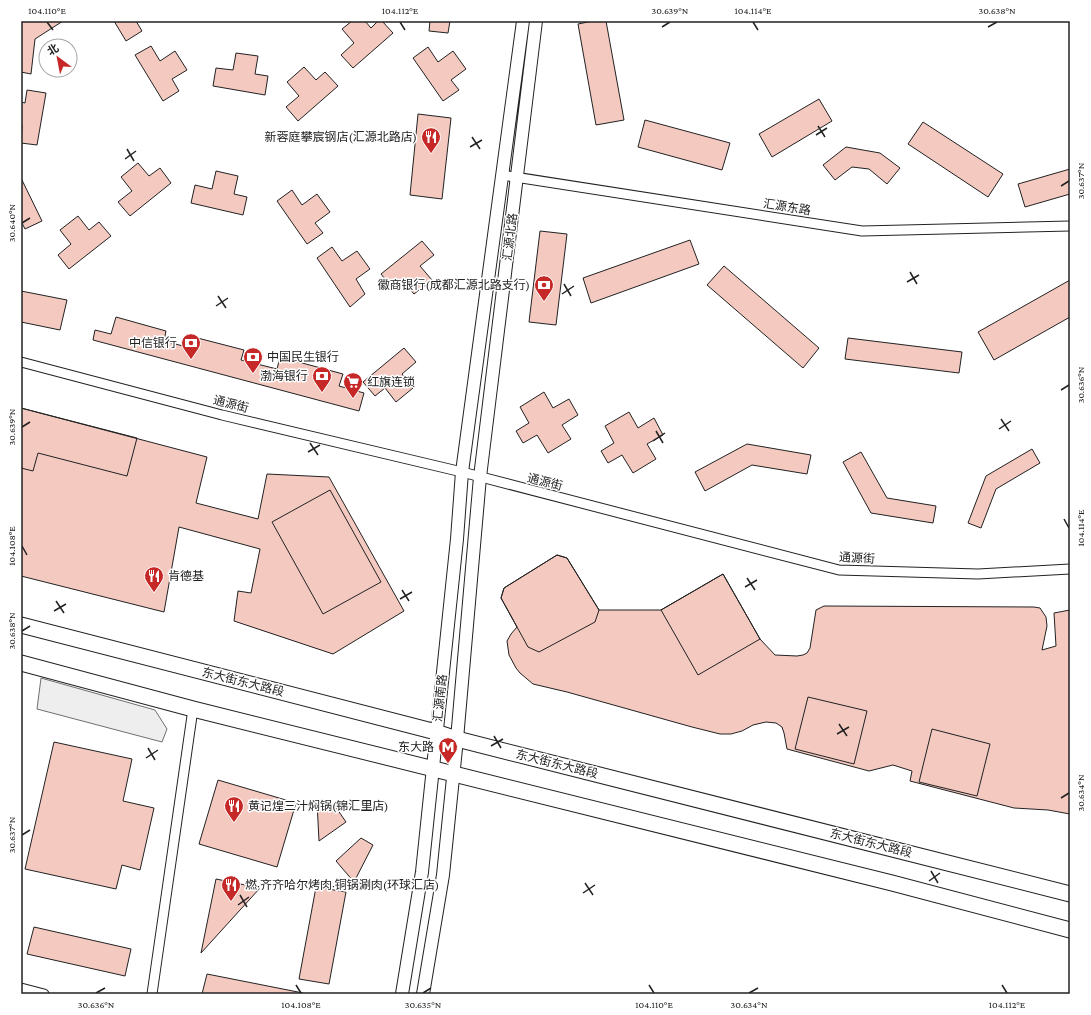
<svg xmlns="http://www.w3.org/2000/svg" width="1091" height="1015" font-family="'Crimson Pro','Noto Sans SC',serif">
	<rect width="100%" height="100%" fill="#fff"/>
	<path fill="#eee" stroke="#6f6f6f" d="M41,678L155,710L167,729L162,742L37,709Z"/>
	<path fill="#f3c9c0" stroke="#222" d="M21,21H63L35,39L31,74L21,72Z
		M114,21H136L142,31L126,41Z
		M352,21H365L371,28L378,21H382L393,33L353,68L341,55L354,43L342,29Z
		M430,21H450L448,33L429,31Z
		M593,21H606L624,120L596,125L578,24Z
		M151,46L160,61L175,51L187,70L172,79L179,91L163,101L135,55Z
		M428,47L438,62L453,51L466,69L451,80L459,90L443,101L413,58Z
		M236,53L258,56L255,74L268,76L265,95L213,86L216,68L233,70Z
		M304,67L316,80L325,72L338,86L298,121L286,107L299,96L287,82Z
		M27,90L46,93L37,145L21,143L22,125H21V102L25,103Z
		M819,99L832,121L772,157L759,134Z
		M418,114L451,118L442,199L410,195Z
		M645,120L730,143L722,170L638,147Z
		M923,122L1003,174L988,197L908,144Z
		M846,147L880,153L900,168L887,184L869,169L852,167L835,180L823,165Z
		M138,163L149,176L160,168L171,183L130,216L118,202L132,191L121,177Z
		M1070,169V194L1025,207L1018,184Z
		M216,171L238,176L234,194L247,197L243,215L191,203L195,185L212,189Z
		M21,178L42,221L25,229L21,221Z
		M292,190L302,205L317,194L330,212L315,223L323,233L307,244L277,201Z
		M78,216L89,230L99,222L111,236L69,269L58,255L71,244L60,230Z
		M540,231L567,234L556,325L529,322Z
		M690,240L699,264L591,303L583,278Z
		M422,241L434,255L420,266L432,280L414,294L403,281L393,289L381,274Z
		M332,247L342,261L357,251L370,269L356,279L365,294L350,307L317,258Z
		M724,266L819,348L803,368L707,285Z
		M1070,280V317L994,360L978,332Z
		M21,291L67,300L60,330L21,322Z
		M116,317L166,331L164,341L183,346L186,335L244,350L241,360L277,369L280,357L343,374L339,386L364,393L359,411L93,340L95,330L111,334Z
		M848,338L962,352L959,373L845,359Z
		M404,348L416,362L402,374L413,388L396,402L385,388L375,396L363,382Z
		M544,392L553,408L569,399L578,415L562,425L571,439L548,453L537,435L523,443L516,431L529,423L520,407Z
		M21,408L137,438L127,476L38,453L33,471L21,468Z
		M21,408L207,457L196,503L258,519L267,474L329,477L404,611L333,654L234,621L238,591L251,593L260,549L179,527L164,612L21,576Z
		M629,412L638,428L654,418L663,435L647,444L656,459L633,473L622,455L608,463L601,451L614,443L605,426Z
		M747,444L811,455L807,474L752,465L705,491L695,472Z
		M1032,449L1040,463L996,489L981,528L968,523L986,476Z
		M861,452L887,498L936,506L933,523L871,513L843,462Z
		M330,490L381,582L323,614L272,522Z
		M557,555L567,558L599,610H661L723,574L760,639L775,655L797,656L803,655L807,653L810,648L816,610L824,606L1034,607L1040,608L1046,617L1047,626L1042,650L1056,646L1054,613L1070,610V814L1048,810L1014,808L910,781L912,771L893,765L869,771L787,749L784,733L782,727L776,723L766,722L753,725L742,731L731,734H720L692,727L567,692L533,684L520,673L516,668L509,655L507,641L511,634L517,627L501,598L504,588Z
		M557,555L567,558L599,610L595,622L539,652L528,647L501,598L504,588Z
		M723,574L760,639L698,675L661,610Z
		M808,697L867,711L854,764L795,749Z
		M932,729L990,744L977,796L919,782Z
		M54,742L132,759L123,801L154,808L140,870L122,865L116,889L25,869Z
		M218,780L296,803L277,867L199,844Z
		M317,802L335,806L346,822L319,841Z
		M361,838L373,845L354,882L336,861Z
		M216,879L260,888L201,953Z
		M316,887L346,892L329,984L299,979Z
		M34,927L131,949L125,976L27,954Z
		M207,974L303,993L302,994H202Z"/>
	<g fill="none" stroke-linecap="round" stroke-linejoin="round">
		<defs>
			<path id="minor" d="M502,175L862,231L1070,226
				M21,362L222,415L462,472L839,570L978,574L1070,569
				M21,988L44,994
				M152,994L193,709"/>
			<path id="tertiary" d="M402,994L422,872L457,539L462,472L523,21
				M423,994L443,875L457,739L480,477L536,21"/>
			<path id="primary" d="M21,625L436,732L457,739L1070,894
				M21,663L193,709L892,883L1070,930"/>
		</defs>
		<use href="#minor" stroke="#222" stroke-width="11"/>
		<use href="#tertiary" stroke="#222" stroke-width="14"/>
		<use href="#primary" stroke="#222" stroke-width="17"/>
		<use href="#minor" stroke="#fff" stroke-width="9"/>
		<use href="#tertiary" stroke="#fff" stroke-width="12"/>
		<use href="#primary" stroke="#fff" stroke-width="15"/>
	</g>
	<path fill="none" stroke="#222" stroke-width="1.5" d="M47,22L53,30M400,22L405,30M753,22L758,30M662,27L670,22M988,27L997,22M818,126L825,137M816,135L827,128M472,137L480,149M470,147L482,140M127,149L134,161M125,159L136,151M1061,186L1069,181M22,223L30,218M910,272L917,284M907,282L919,275M564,284L571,296M562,294L574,286M218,296L226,308M216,306L228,298M1061,390L1069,385M1001,419L1009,431M22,427L30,422M999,429L1011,421M656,431L663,443M653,441L665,433M310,443L318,455M308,452L320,445M1064,519L1069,528M22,546L27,555M747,578L755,590M745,587L757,580M402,590L409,601M400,599L412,592M56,601L64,613M54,611L66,604M22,631L30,626M839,724L847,736M837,734L849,727M494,736L501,748M491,746L503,739M148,748L155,760M146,758L158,750M1061,798L1069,793M22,835L30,830M931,871L938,883M929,881L940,873M585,883L593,895M583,893L595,885M240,895L247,907M238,905L249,897M296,985L301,993M649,985L654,993M1002,985L1007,993M96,993L105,988M423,993L431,988M749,993L758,988"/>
	<defs>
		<symbol id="restaurant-pin" viewBox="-11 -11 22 30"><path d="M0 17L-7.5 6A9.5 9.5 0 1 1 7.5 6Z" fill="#c62828" stroke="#fff"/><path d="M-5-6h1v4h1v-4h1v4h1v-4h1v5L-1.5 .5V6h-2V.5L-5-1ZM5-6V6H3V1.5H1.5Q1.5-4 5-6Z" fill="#fff"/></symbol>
		<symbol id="bank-pin" viewBox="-11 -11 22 30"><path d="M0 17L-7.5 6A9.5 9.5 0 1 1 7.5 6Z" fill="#c62828" stroke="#fff"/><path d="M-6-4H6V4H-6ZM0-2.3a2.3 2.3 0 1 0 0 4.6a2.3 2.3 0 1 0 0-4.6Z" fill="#fff"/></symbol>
		<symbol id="supermarket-pin" viewBox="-11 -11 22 30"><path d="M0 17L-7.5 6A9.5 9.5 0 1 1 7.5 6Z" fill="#c62828" stroke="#fff"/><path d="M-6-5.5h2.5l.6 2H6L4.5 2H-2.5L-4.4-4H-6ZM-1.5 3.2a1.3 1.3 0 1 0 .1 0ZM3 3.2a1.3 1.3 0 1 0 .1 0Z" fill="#fff"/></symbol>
		<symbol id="metro-pin" viewBox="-11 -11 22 30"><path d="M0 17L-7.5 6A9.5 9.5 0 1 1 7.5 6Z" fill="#c62828" stroke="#fff"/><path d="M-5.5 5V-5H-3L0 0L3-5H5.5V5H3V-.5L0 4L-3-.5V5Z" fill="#fff"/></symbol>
	</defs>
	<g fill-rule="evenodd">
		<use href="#restaurant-pin" x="420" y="126" width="22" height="30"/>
		<use href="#bank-pin" x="533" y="274" width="22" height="30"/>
		<use href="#bank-pin" x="180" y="332" width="22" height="30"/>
		<use href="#bank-pin" x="242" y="346" width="22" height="30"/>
		<use href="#bank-pin" x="311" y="365" width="22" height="30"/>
		<use href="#supermarket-pin" x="342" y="371" width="22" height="30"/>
		<use href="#restaurant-pin" x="143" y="565" width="22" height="30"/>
		<use href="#metro-pin" x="437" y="736" width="22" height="30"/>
		<use href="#restaurant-pin" x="223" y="795" width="22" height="30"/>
		<use href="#restaurant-pin" x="220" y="874" width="22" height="30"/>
	</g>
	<g text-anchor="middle" stroke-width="3" stroke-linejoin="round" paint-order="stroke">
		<g font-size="12" fill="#222" stroke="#fff" text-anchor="end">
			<text x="417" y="141">新蓉庭攀宸钢店(汇源北路店)</text>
			<text x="530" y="289">徽商银行(成都汇源北路支行)</text>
			<text x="177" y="347">中信银行</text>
			<text x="267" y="361" text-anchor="start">中国民生银行</text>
			<text x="308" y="380">渤海银行</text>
			<text x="367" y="386" text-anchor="start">红旗连锁</text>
			<text x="168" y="580" text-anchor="start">肯德基</text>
			<text x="434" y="751">东大路</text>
			<text x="248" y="810" text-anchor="start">黄记煌三汁焖锅(锦汇里店)</text>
			<text x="245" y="889" text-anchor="start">燃·齐齐哈尔烤肉·铜锅涮肉(环球汇店)</text>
		</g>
		<g font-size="12" fill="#222" stroke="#fff">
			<text transform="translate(787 207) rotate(9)" y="4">汇源东路</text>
			<text transform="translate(510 237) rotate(-83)" y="4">汇源北路</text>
			<text transform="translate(231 404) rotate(14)" y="4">通源街</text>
			<text transform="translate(545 482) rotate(14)" y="4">通源街</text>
			<text transform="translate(857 558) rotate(3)" y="4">通源街</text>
			<text transform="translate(243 682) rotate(14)" y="4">东大街东大路段</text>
			<text transform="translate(440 698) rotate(-84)" y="4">汇源南路</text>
			<text transform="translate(557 764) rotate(14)" y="4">东大街东大路段</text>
			<text transform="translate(871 843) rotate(14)" y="4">东大街东大路段</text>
		</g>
	</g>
	<rect width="1091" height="1015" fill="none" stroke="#ffffff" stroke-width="44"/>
	<g transform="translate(58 58) rotate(328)"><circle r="19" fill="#ffffff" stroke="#a7a7a7"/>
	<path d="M0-3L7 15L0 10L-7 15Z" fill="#c62828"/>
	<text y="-6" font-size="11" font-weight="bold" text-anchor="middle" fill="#222222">北</text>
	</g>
	<rect x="22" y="22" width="1047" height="971" fill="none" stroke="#222" stroke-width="1.5"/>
	<g font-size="10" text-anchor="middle" fill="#222">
		<text x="47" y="14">104.110°E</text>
		<text x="400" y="14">104.112°E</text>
		<text x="670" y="14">30.639°N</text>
		<text x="753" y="14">104.114°E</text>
		<text x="997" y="14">30.638°N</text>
		<text transform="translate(1080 181) rotate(-90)" y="4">30.637°N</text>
		<text transform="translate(11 223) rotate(-90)" y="4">30.640°N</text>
		<text transform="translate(1080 385) rotate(-90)" y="4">30.636°N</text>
		<text transform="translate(11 427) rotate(-90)" y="4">30.639°N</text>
		<text transform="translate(1080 528) rotate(-90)" y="4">104.114°E</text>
		<text transform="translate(11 546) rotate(-90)" y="4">104.108°E</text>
		<text transform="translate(11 631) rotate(-90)" y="4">30.638°N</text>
		<text transform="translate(1080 793) rotate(-90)" y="4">30.634°N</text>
		<text transform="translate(11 835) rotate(-90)" y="4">30.637°N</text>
		<text x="96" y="1008">30.636°N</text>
		<text x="301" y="1008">104.108°E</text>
		<text x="423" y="1008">30.635°N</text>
		<text x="654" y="1008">104.110°E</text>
		<text x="749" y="1008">30.634°N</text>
		<text x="1007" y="1008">104.112°E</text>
	</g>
</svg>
